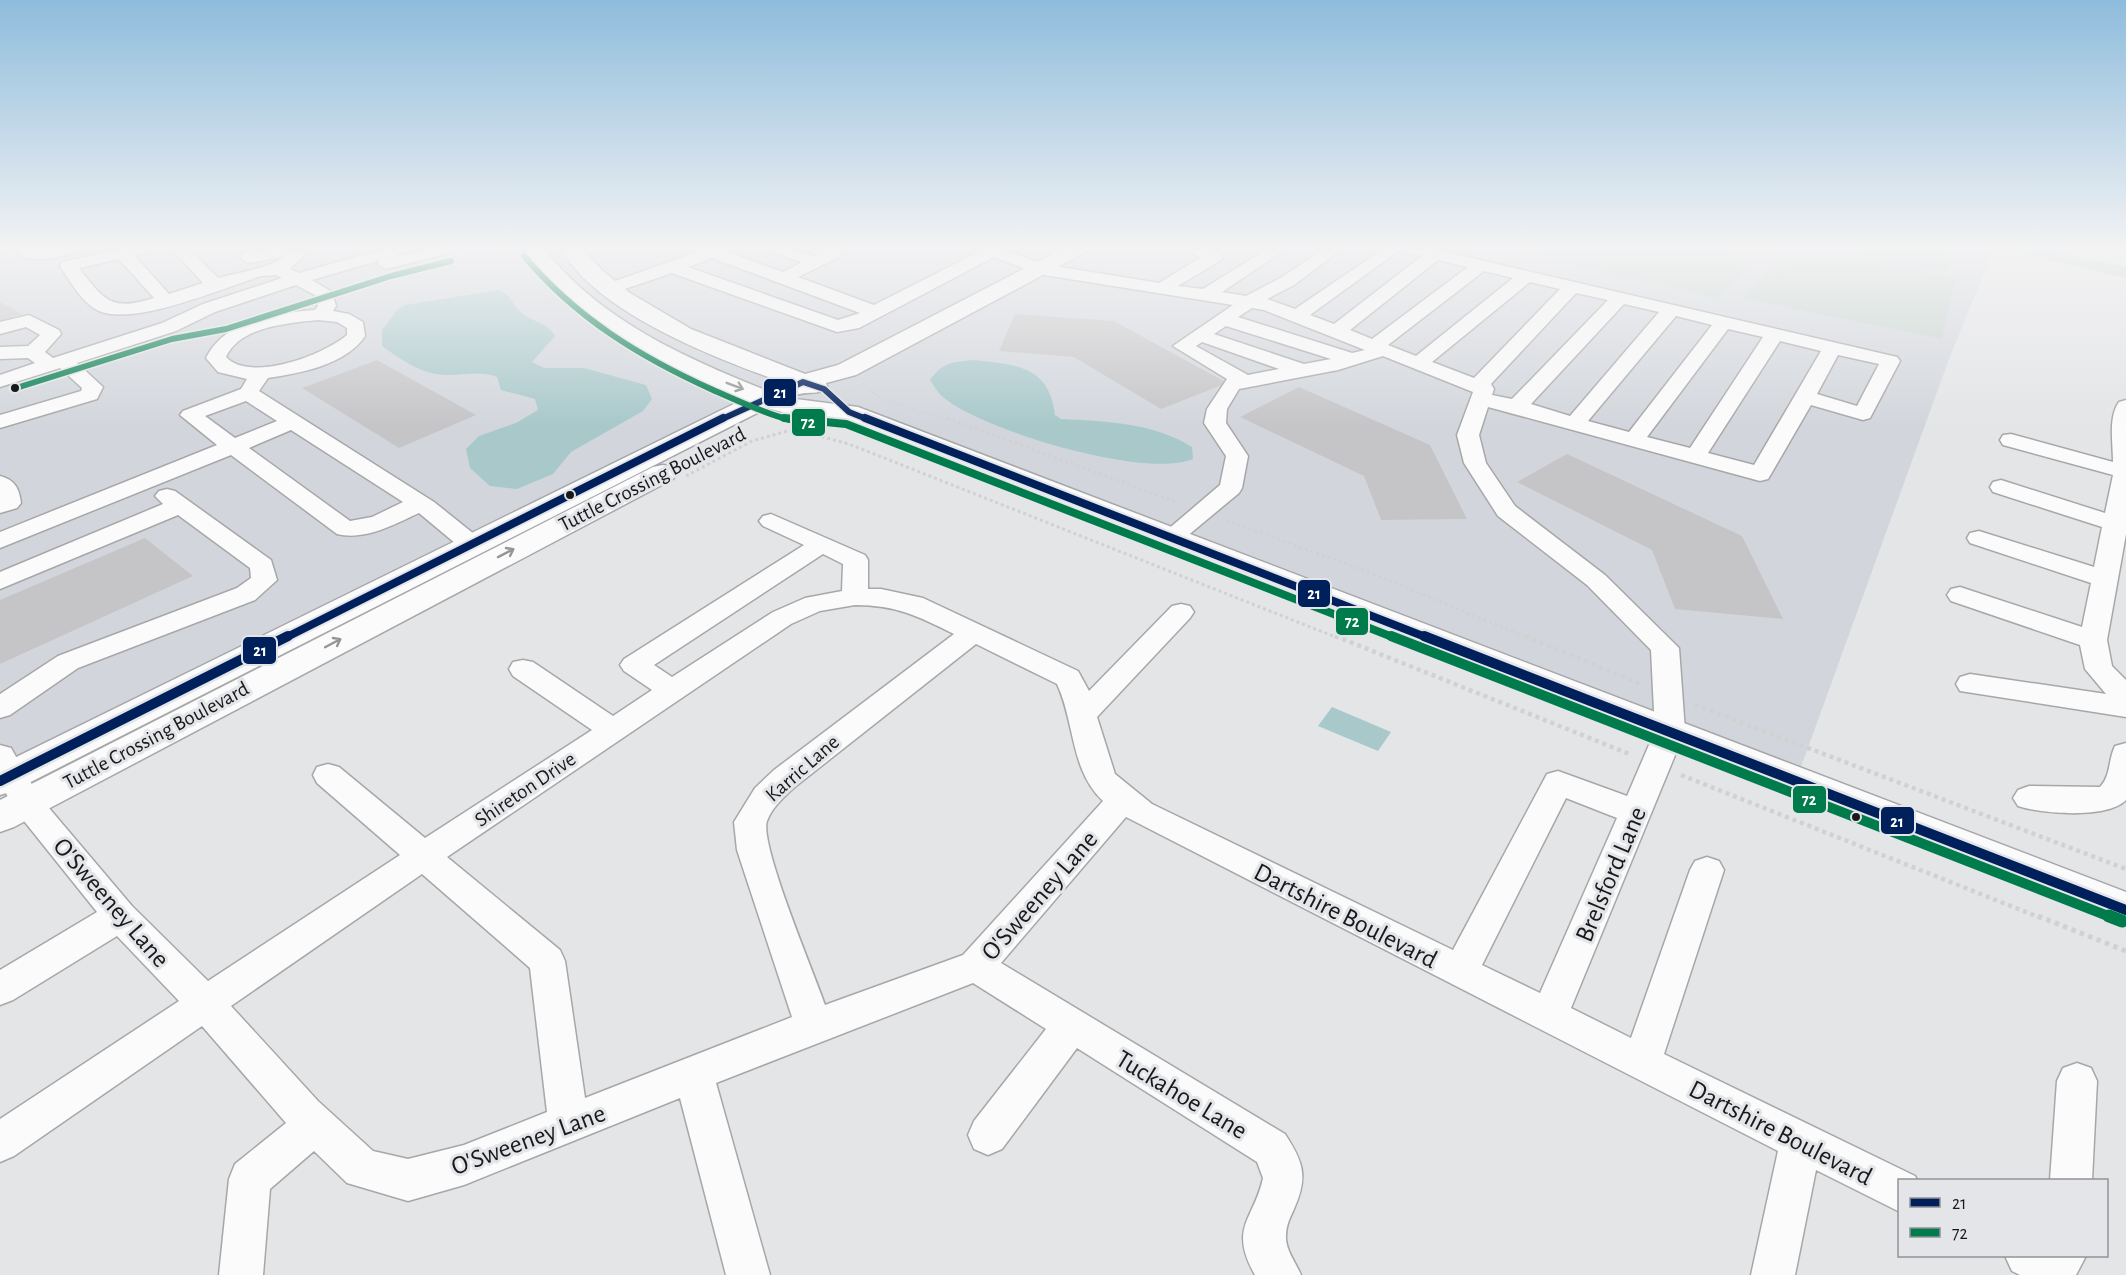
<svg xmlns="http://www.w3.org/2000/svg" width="2126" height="1275" font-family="'Alegreya Sans',sans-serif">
	<rect width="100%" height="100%" fill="#e4e5e7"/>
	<path fill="#d2d6dc" d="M0,249H1994L1949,359L1793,789L792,394L0,797Z"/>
	<path fill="#c4d3cc" d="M1532,249H1728L1748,269L1716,298L1544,258Z
		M1830,249H1952L1947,271Z
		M1846,257L1955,279L1942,339L1743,298L1772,266Z"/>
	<path fill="#bbd0c5" d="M2002,249H2043L2126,267V278Z"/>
	<path fill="#a8c8ca" d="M499,290C514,296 512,307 523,314C535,323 547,322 555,336L532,362L544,368H584L646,385L652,399L643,411L571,452L553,474L517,489L490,486L470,468L466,449L479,436L516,423L538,410L535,399L501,390L497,377C477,369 456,378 436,374C415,370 399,358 382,346V330L398,309L405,305Z
		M974,360C1016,365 1049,365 1055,415L1061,419C1104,421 1155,423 1192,447L1193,459C1145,479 985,431 944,398C938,393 934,386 930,380C943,362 952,362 974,360Z
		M1332,707L1391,732L1378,751L1318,726Z"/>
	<path fill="#c5c5c7" d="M0,302L22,314L0,321Z
		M1015,314L1114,321L1227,383L1161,409L1074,357L999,351Z
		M377,360L476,415L399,448L302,388Z
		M1299,387L1430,445L1467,519L1381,520L1364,476L1240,417Z
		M1567,454L1742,536L1783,619L1675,609L1652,550L1517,482Z
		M145,538L193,576L0,664V600Z"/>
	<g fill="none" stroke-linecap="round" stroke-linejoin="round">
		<defs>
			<path id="minor" d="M14,249H80L78,252C59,257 28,267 14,249Z
				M121,249H148L146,252L134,255L169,294L203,283L172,249H189L218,278C236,273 272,267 284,257L248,263L240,258L242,254L273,249L303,251L305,255L290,269L299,273L384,249H410L408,252L312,280L332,292L336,306L333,311L349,314L363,322L365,336C346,365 300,373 268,378L259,391L434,502L479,538L482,543L479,548L470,550L461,548L419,513C395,524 365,541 337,534L231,455L0,548V532L217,445L180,415L183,411L241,389L247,379L218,372L206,358C225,319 277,313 315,310L318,306L315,295L296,285L215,312L176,331L77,363L103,387L97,399L0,428V415L81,391L82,388L60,368L0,387V375L35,363L28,358L0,359V347L28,346L40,335L26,327L0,334V322L29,315L59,330L61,334L45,352L53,358L162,323L203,304L282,278L276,275L261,276C223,288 135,326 99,311C82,303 70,281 60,266L62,262ZM119,259L154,298C111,312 104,300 79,268ZM318,320L337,322L347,328V335C324,355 250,383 226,357C240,326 289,323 318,320ZM246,401L277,421L235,438L205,416ZM291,430L403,502L372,517L350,521L249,448Z
				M429,249H456L454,252L386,269L378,264L380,260Z
				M695,249H729L727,252L783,272L802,262L771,252L769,249H792L815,256L826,249H842L839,257L798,277L874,305L984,249H1004L1042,264L1159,283L1201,257L1186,252L1184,249C1197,249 1214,246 1223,256L1221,260L1178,286L1203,289L1267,249H1286L1222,292L1246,296L1282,277L1324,249H1342L1294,285L1267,299L1295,309L1383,249H1401L1310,315L1334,324L1422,256L1407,252L1405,249H1433L1897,357L1900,361L1870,418L1863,420L1811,405L1771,474L1768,479L1760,481L1488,407L1479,435L1486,463L1515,506L1605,575L1679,648L1685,731L1571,1008L1631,1038L1690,870L1695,861L1707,857L1719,861L1724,870L1664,1054L1915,1176L1917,1180H1900V1212L1816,1170L1795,1275H1751L1778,1151L1126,817L1001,963L1285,1134C1304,1163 1308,1177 1294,1209C1290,1218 1286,1225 1286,1236C1285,1249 1296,1263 1301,1275H1255C1228,1227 1254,1220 1263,1178L1257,1162L1077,1048L1002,1149L988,1155L974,1149L968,1135L974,1121L1046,1029L973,983L716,1083L770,1275H726L680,1098L464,1185L408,1201L347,1183L314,1151L270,1189L263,1275H219L229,1179L235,1164L286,1123L202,1026L14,1156L0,1162V1119L179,1001L117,936L13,1000L0,1005V970L97,912L16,811L0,783V745L11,748L38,795L132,906L208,981L400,855L317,783L313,775L317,767L328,764L339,767L425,838L592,730L513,676L509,669L513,662L523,660L533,662L613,716L652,690L624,671L620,665L624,659L804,545L763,526L759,521L763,516L771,514L865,555L868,560V589H881L923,598L1078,671L1089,691L1172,606L1181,604L1190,606L1194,612L1190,618L1097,717L1115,774L1152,804L1453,950L1547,774L1558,771L1627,796L1655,731L1651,650L1587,585L1498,516L1464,463L1457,435L1473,392L1383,356L1338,370L1239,389L1227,409L1226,423L1248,456L1242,488L1239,493L1180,542L1171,544L1162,542L1159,537L1220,485L1226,456L1204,423L1207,409L1227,379L1173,346L1233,305L1038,274L994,257L859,328L837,332L672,273L610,294L601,289L604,285L697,252ZM712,258L860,313L838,320L688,267ZM1438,260L1468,267L1372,339L1350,330ZM1484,271L1513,278L1416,356L1388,345ZM1530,282L1560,289L1474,378L1432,362ZM1576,293L1608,300L1512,399L1492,395L1494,389L1491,384ZM1624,304L1659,312L1570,416L1531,404ZM1252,308L1264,310L1365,350L1352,353L1238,317ZM1676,316L1712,325L1629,432L1588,421ZM1226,326L1331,359L1304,364L1214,334ZM1728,329L1763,337L1690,448L1647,437ZM1780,341L1821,351L1754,465L1708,453ZM1202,342L1279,369L1248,375L1196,346ZM1838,355L1879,364L1857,406L1817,394ZM823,554L843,564L842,591L805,598L773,612L672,677L654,665ZM855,605C896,605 918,616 954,634L774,770L755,788L734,822L737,850L792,1017L585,1098L565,961L560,950L447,857L791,624L820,611ZM976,644L1057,684C1075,722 1070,770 1103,801L963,955L825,1005C815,975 759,844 767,821C772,807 785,796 796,786ZM1566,798L1617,818L1540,993L1482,965ZM422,874L530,968L547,1112L464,1145L408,1159L373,1151L318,1101L231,1006Z
				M2126,400V534L2107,640L2112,666L2126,680V717L1960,691L1956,684L1960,677L1970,674L2106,694L2085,669L2080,645L1951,601L1947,595L1951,589L1960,587L2082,627L2091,583L1970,543L1967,538L1970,533L1979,531L2094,567L2102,527L1993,492L1990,487L1993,482L2001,480L2105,513L2113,475L2003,445L2000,440L2003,435L2011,434L2113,462C2113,443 2108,417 2119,402Z
				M0,476C15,480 19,488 21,503L17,508L0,513Z
				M167,489L175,491L271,560L277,580L255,600L78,668L10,715L0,718V694L58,656L237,588L251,578L250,568L178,515L0,589V572L163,504L155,496L159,491Z
				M2126,743V800C2108,819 2042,814 2018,806L2013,798L2018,790L2029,786L2100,787C2111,776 2108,760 2115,746Z
				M2077,1063L2091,1068L2097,1081L2092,1180H2050L2057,1081L2063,1068Z
				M2005,1256H2086L2076,1275H2020L2012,1271Z"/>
			<path id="major" d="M524,249H544C600,320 683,357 765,390L782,382C715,358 597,313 561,249H582L603,271L630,293L691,329L805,374L838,365L1062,249H1087L1084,253L856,375L826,383L827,386L824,391C807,395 806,390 788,398L858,407L2126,892V927L845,419L797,416L767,408L13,791L0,795V765L744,399C661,364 577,325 524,249Z
				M663,465L673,467L677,473L673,479L14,827L0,832V800L653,467Z"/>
		</defs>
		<use href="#minor" stroke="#a7a7a9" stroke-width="3"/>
		<use href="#major" stroke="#a7a7a9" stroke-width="3"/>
		<path stroke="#d1d1d2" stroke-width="2" stroke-dasharray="2 2" stroke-linecap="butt" d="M538,290L560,312
			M863,384L882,400L951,420"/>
		<path stroke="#d1d1d2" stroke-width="3" stroke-dasharray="3 3" stroke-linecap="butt" d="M947,418L1179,503
			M804,432L849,444L1338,638
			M686,476L752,441L791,430
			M1226,520L1371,573L1528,638"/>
		<path stroke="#d1d1d2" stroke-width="4.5" stroke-dasharray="4 4" stroke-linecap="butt" d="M1335,636L1632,755
			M1525,636L1640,684
			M1695,705L2126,869
			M1681,775L2041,918"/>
		<path stroke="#d1d1d2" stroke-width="5" stroke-dasharray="4.5 4.5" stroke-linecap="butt" d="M2038,916L2126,951"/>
		<use href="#minor" fill="#fbfbfb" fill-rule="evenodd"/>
		<use href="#major" fill="#fbfbfb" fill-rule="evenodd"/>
		<defs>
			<path id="bus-1-far2" d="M720,420L803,382L824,389L849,412L869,420"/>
			<path id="bus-1-far1" d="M865,418L1428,638
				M285,638L723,418"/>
			<path id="bus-1" d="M1424,636L2126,910
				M0,781L288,636"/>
			<path id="bus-2-far3" d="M524,256C576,318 640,357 713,390C738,401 763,413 790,420
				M13,389L172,339L226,329L391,276L451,261"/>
			<path id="bus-2-far2" d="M784,418L846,424L1395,638"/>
			<path id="bus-2-far1" d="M1391,636L2113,918"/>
			<path id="bus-2" d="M2109,916L2122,921"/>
		</defs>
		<use href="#bus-1-far2" stroke="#e3e5e8" stroke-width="9"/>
		<use href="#bus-1-far1" stroke="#e3e5e8" stroke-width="12"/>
		<use href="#bus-1" stroke="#e3e5e8" stroke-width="15"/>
		<use href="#bus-2-far3" stroke="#e3e5e8" stroke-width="9"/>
		<use href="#bus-2-far2" stroke="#e3e5e8" stroke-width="12"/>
		<use href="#bus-2-far1" stroke="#e3e5e8" stroke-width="15"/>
		<use href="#bus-2" stroke="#e3e5e8" stroke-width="17"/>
		<use href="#bus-1-far2" stroke="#00205b" stroke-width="6"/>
		<use href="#bus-1-far1" stroke="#00205b" stroke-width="8"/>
		<use href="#bus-1" stroke="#00205b" stroke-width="10"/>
		<use href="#bus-2-far3" stroke="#007b4b" stroke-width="6"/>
		<use href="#bus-2-far2" stroke="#007b4b" stroke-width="8"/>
		<use href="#bus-2-far1" stroke="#007b4b" stroke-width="10"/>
		<use href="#bus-2" stroke="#007b4b" stroke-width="13"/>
	</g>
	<defs><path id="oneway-shaft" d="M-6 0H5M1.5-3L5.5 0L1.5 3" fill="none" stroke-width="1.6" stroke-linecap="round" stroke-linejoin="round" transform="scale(1.5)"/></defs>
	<g stroke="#959596">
		<use href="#oneway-shaft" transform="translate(735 386) rotate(21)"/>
		<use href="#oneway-shaft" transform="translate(506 553) rotate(-27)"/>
		<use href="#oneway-shaft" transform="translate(333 643) rotate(-28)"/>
	</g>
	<linearGradient id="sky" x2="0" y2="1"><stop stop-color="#8ebcdc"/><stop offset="0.58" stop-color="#f3f3f4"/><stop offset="1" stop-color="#f3f3f4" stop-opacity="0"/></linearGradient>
	<rect width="2126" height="427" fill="url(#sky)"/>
	<g fill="#18191a" stroke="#e3e5e8" stroke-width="2">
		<circle cx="15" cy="388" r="5"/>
		<circle cx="570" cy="495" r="5"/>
		<circle cx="1856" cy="817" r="5"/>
	</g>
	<g text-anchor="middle" stroke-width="6" stroke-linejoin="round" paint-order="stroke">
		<g font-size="21" fill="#18191a" stroke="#e3e5e8">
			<text transform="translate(652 479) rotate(-27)" y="7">Tuttle Crossing Boulevard</text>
			<text transform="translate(156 735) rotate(-28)" y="7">Tuttle Crossing Boulevard</text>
			<text transform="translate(802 768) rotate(-41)" y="7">Karric Lane</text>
			<text transform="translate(525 789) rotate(-34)" y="7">Shireton Drive</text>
		</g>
		<g font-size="26" fill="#18191a" stroke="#e3e5e8">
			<text transform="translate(1610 874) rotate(-67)" y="9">Brelsford Lane</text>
			<text transform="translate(1039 895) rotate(-49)" y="9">O'Sweeney Lane</text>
			<text transform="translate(112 902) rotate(49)" y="9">O'Sweeney Lane</text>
			<text transform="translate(1346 915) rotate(27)" y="9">Dartshire Boulevard</text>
			<text transform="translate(1182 1094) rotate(31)" y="9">Tuckahoe Lane</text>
			<text transform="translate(1781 1132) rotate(27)" y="9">Dartshire Boulevard</text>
			<text transform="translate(528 1139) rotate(-20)" y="9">O'Sweeney Lane</text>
		</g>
	</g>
	<g stroke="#e3e5e8" stroke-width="2">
		<rect x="763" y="378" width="34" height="29" rx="6" fill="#00205b"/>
		<rect x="791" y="408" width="35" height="29" rx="6" fill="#007b4b"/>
		<rect x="1297" y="579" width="34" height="29" rx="6" fill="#00205b"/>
		<rect x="1335" y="607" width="34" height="29" rx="6" fill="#007b4b"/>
		<rect x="242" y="636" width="35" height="29" rx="6" fill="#00205b"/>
		<rect x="1792" y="785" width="35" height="29" rx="6" fill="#007b4b"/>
		<rect x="1880" y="806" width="35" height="29" rx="6" fill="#00205b"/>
	</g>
	<g font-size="16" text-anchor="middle" font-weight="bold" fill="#fff">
		<text x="780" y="398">21</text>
		<text x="808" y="428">72</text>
		<text x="1314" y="599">21</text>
		<text x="1352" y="627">72</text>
		<text x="260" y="656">21</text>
		<text x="1809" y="805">72</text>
		<text x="1897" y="827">21</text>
	</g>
	<rect x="1898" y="1179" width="210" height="78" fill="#e3e5e8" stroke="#929396" stroke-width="1.5"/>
	<rect x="1910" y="1198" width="30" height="9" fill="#00205b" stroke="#929396" stroke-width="1.5"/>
	<text x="1952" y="1209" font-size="18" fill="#18191a">21</text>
	<rect x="1910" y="1228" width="30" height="9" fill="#007b4b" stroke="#929396" stroke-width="1.5"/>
	<text x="1952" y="1239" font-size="18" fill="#18191a">72</text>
</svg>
